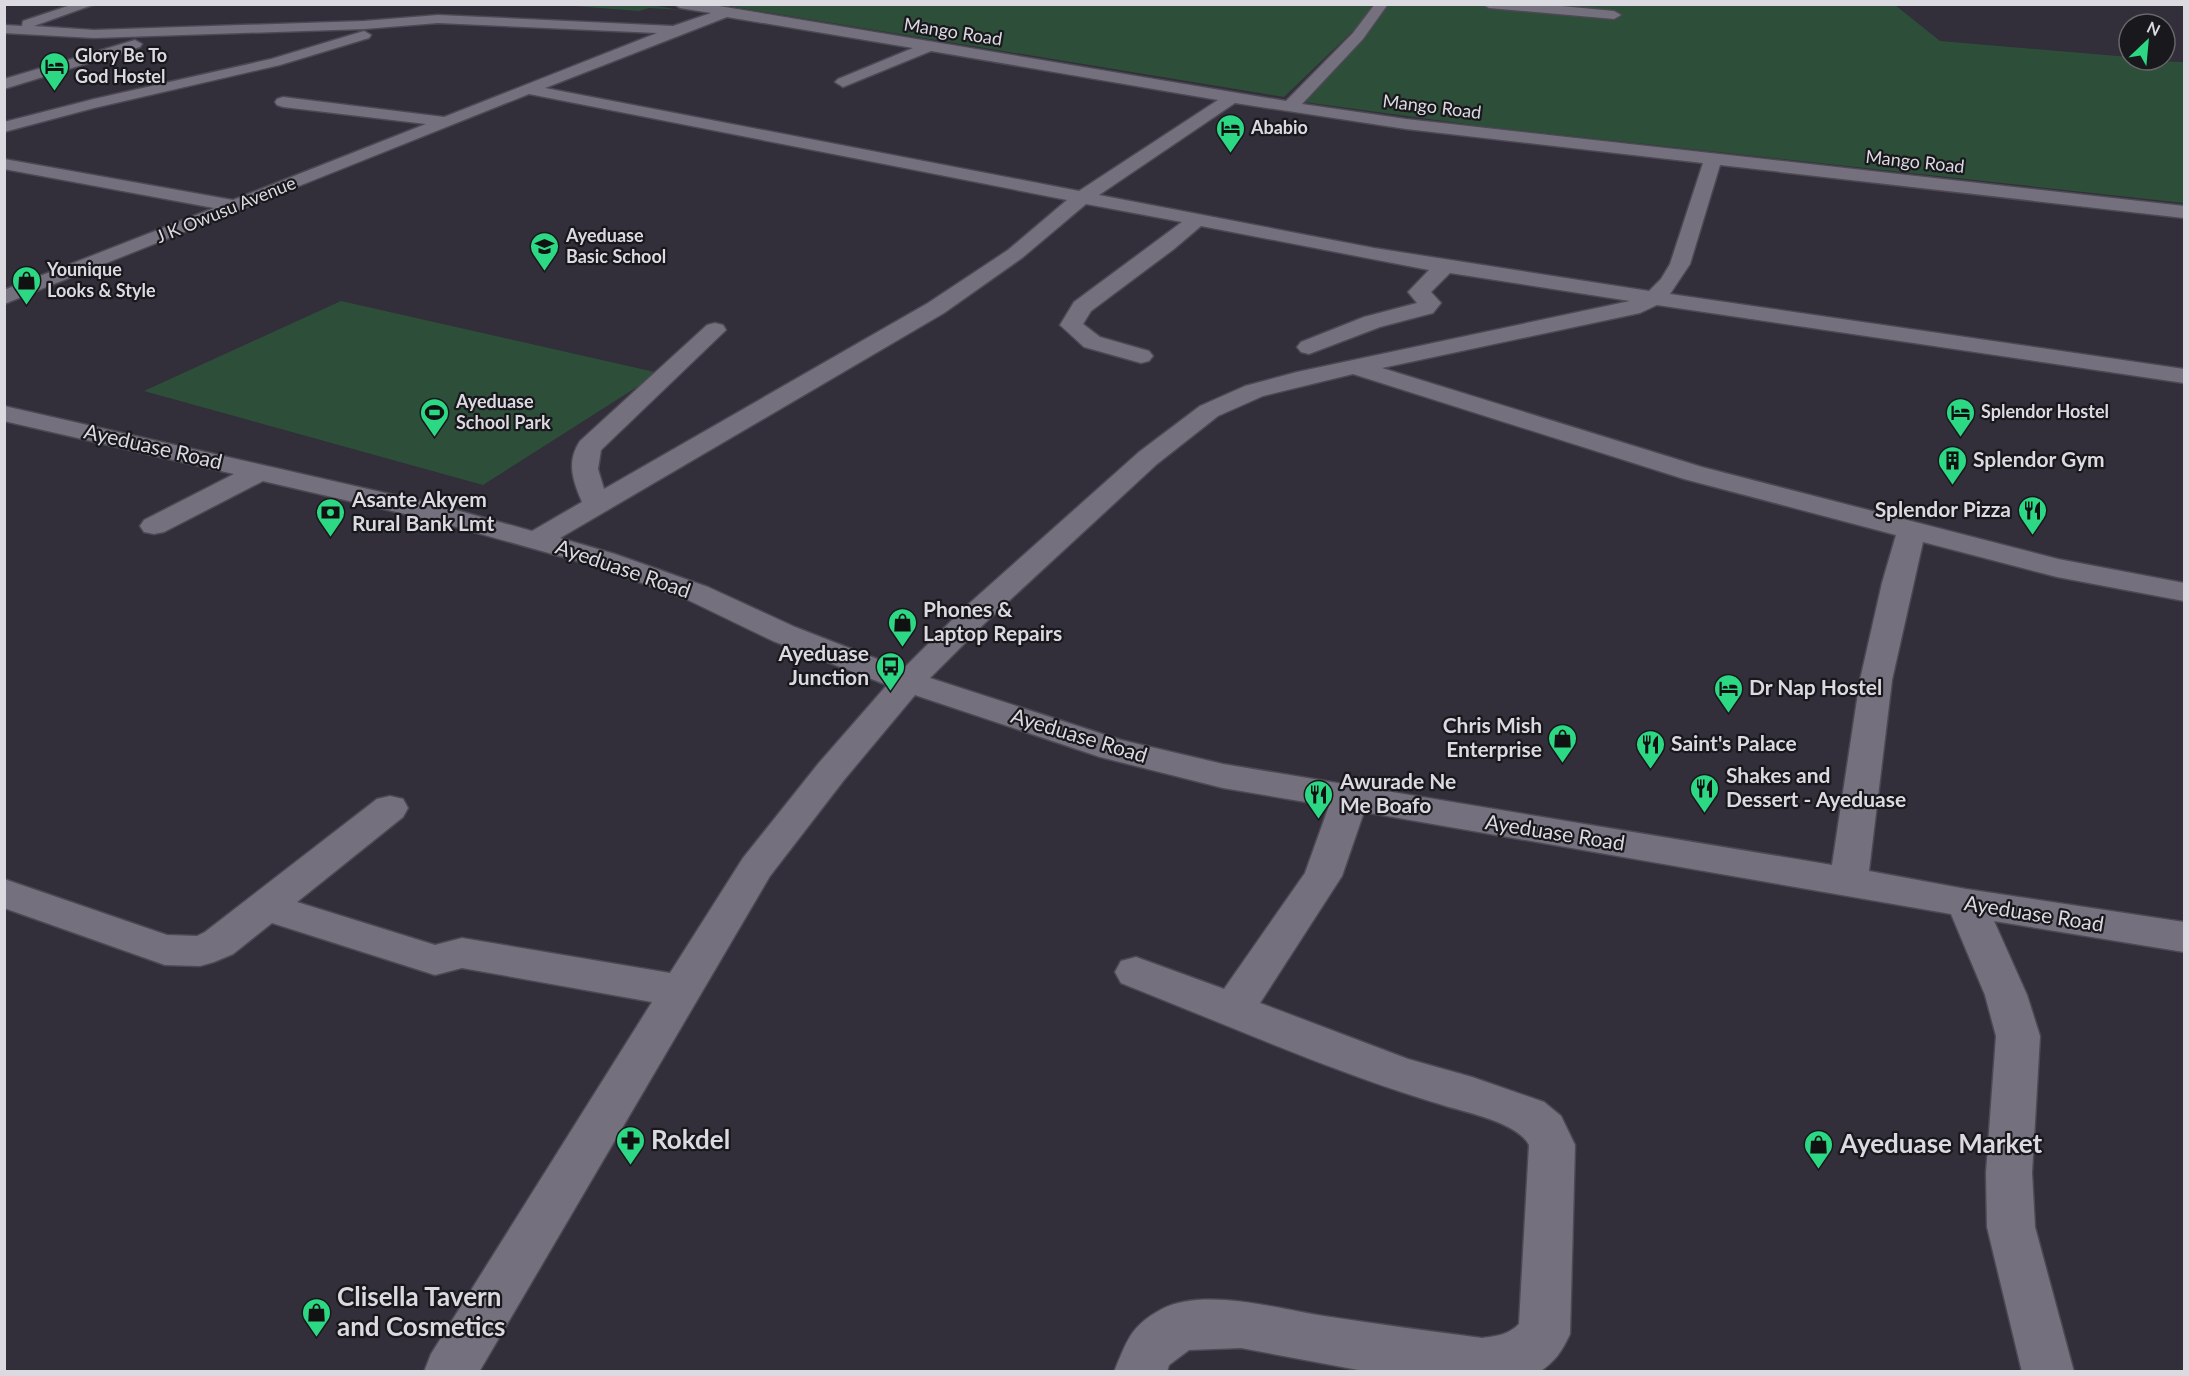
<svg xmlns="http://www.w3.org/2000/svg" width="2189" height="1376" font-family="Lato,sans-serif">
	<rect width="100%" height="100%" fill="#322e3a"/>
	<path fill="#2d4f3a" d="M578,4L652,5L680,10L649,8L639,11L574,6Z
		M723,5H1895L1940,41L2129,57V60L2184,62V203L1480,126L1304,102L1375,24H1360L1284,97Z
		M341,301L659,373L483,485L144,391Z"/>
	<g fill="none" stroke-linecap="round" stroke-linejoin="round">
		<defs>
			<path id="minor" d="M74,4H95L34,26L94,30L364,21L438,15L673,26L711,13L680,8L674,4H707L1286,101L1353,33L1375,4H1388L1363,39L1302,104L1406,119L2184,206V218L1720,165L1690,264L1670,294L2184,369V383L1657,305L1640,313L1382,368L1702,467L2058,559L2184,583V601L2057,577L1923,542L1892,680L1869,871L1966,889L2184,922V952L1994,921L2027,995L2040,1036L2032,1173L2035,1227L2074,1372H2022L1987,1227L1986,1173L1996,1036L1985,995L1951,914L1364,812L1342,876L1260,1003L1408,1059L1472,1077L1544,1102L1561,1116L1575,1145L1570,1334C1562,1351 1555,1362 1539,1372H1369L1241,1348L1189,1350L1169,1365L1167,1372H1114C1127,1341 1130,1326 1162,1309C1204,1287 1279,1309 1324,1316C1376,1324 1429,1331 1482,1338C1497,1336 1508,1335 1519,1324L1529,1145C1519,1124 1470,1113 1449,1107C1337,1074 1230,1026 1121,983L1115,972L1121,961L1136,957L1224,989L1305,873L1329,806L1223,788L1100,757L915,695L844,780L770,876L479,1372H424L431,1354L652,1002L462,968L435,975L272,923L233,954L214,962L200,966L165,965L4,908V879L167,935L197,936L205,932L377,799L390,796L403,799L408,808L403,817L297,902L435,945L462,938L670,973L743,858L818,764L887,685L773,641L686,599L595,566L431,520L263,481L164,532L154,534L144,532L140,526L144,520L234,474L4,421V406L438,505L532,531L582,502C573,481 566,462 580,441L707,325L715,323L723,325L726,330L601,450L598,469L604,489L928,303L1008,250L1067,200L529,94L4,304V290L214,208L4,169V159L233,200L426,124L283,107L277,105L275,102L277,99L283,97L444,117L657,33L438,23L364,29L94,38L4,33V25L22,26L23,21ZM727,17L913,48L838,79L835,82L843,87L931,51L1218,100L1079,191L545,88ZM1235,103L1406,129L1703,163L1670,264L1661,279L1649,291L1374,248L1099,195ZM1086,204L1182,222L1074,302L1060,325L1084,347L1141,363L1149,361L1153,356L1149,351L1100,337L1083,324L1091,311L1174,249L1201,226L1429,270L1408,292L1417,303L1364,317L1301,342L1297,347L1301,352L1309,354L1380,327L1433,313L1441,303L1431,292L1450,273L1630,301L1297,372L1245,386L1200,406L1139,452L963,609L903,669L795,627L708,587L615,554L560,538L944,313L1022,258ZM1353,374L1684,479L1896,535L1882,583L1860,680L1832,865L1223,764L1121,740L930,678L985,623L1157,464L1218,416L1263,396Z
				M1483,4H1540L1614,11L1621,15L1614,19L1489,8Z
				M364,31L371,35L369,38L280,65L94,108L4,132V122L94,99L271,59Z
				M135,40L142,44L140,47L4,89V79Z"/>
		</defs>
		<use href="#minor" stroke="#4c4953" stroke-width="3"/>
		<use href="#minor" fill="#75707d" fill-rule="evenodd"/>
	</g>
	<defs>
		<symbol id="hotel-pin" viewBox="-11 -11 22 30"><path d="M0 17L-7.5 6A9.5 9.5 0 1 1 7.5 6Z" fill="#2dd884" stroke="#19181d"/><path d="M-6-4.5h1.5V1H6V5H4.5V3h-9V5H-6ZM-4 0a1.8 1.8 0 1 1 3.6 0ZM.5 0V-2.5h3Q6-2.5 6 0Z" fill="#111"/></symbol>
		<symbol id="school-pin" viewBox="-11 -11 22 30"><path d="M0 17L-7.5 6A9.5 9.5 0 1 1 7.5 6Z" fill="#2dd884" stroke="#19181d"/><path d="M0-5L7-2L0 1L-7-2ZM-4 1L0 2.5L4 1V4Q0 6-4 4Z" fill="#111"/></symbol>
		<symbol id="shop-pin" viewBox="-11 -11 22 30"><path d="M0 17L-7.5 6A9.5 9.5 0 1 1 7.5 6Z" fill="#2dd884" stroke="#19181d"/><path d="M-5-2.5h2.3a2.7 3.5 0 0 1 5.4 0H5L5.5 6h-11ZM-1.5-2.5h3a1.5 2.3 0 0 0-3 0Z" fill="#111"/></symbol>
		<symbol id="stadium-pin" viewBox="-11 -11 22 30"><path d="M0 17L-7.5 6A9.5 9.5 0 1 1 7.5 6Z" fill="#2dd884" stroke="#19181d"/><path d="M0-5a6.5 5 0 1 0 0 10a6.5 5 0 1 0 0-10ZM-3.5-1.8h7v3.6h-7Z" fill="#111"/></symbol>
		<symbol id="building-pin" viewBox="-11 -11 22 30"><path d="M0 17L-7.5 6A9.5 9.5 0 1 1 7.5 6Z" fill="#2dd884" stroke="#19181d"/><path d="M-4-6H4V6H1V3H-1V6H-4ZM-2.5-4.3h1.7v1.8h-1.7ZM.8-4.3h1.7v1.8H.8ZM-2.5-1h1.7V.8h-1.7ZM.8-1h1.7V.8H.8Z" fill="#111"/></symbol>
		<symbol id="restaurant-pin" viewBox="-11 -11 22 30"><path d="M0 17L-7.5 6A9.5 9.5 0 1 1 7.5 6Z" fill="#2dd884" stroke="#19181d"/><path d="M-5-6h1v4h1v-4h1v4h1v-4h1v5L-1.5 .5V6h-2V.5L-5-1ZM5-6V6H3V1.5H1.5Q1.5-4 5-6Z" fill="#111"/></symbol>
		<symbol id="bank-pin" viewBox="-11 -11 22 30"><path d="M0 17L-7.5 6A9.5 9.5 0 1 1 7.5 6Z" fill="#2dd884" stroke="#19181d"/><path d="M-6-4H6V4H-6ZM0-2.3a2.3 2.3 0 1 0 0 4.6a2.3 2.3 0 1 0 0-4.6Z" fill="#111"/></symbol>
		<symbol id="bus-pin" viewBox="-11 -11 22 30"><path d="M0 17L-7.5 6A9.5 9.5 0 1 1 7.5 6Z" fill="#2dd884" stroke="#19181d"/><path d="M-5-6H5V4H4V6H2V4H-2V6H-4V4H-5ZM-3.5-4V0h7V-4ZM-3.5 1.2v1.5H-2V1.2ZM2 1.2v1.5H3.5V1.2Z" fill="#111"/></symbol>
		<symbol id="pharmacy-pin" viewBox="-11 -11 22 30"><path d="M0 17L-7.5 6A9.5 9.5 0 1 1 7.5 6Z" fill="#2dd884" stroke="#19181d"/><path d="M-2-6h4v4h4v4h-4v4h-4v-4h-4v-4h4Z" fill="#111"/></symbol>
	</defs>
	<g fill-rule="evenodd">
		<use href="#hotel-pin" x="38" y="50" width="33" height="45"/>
		<use href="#hotel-pin" x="1214" y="112" width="33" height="45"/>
		<use href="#school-pin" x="528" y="230" width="33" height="45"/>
		<use href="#shop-pin" x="10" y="264" width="33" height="45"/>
		<use href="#stadium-pin" x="418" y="396" width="33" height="45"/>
		<use href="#hotel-pin" x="1944" y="396" width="33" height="45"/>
		<use href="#building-pin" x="1936" y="444" width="33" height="45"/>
		<use href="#restaurant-pin" x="2016" y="494" width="33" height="45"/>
		<use href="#bank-pin" x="314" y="496" width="33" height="45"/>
		<use href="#shop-pin" x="886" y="606" width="33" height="45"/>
		<use href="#bus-pin" x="874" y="650" width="33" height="45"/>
		<use href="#hotel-pin" x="1712" y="672" width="33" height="45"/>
		<use href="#shop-pin" x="1546" y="722" width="33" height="45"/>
		<use href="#restaurant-pin" x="1634" y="728" width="33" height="45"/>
		<use href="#restaurant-pin" x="1688" y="772" width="33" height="45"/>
		<use href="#restaurant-pin" x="1302" y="778" width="33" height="45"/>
		<use href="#pharmacy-pin" x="614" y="1124" width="33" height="45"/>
		<use href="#shop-pin" x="1802" y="1128" width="33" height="45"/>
		<use href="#shop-pin" x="300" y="1296" width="33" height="45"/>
	</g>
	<g text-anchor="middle" stroke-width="4.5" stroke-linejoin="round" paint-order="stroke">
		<g font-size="18" fill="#dcdae1" stroke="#19181d">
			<text transform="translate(953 32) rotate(9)" y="6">Mango Road</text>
			<text transform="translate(1432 107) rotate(7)" y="6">Mango Road</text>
			<text transform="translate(1915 162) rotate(6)" y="6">Mango Road</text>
			<text transform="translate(226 210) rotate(-22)" y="6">J K Owusu Avenue</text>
		</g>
		<g font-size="18" font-weight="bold" fill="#dcdae1" stroke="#19181d" text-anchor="start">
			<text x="75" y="62">Glory Be To<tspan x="75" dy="21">God Hostel</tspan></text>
			<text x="1251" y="134">Ababio</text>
			<text x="566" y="242">Ayeduase<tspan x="566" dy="21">Basic School</tspan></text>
			<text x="47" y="276">Younique<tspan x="47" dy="21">Looks &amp; Style</tspan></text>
			<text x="456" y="408">Ayeduase<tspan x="456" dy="21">School Park</tspan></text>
			<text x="1981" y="418">Splendor Hostel</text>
		</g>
		<g font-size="21" fill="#dcdae1" stroke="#19181d">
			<text transform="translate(153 447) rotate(13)" y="7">Ayeduase Road</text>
			<text transform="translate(623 569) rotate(19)" y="7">Ayeduase Road</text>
			<text transform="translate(1079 736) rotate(17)" y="7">Ayeduase Road</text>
			<text transform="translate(1555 833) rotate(9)" y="7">Ayeduase Road</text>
			<text transform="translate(2034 914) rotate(9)" y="7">Ayeduase Road</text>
		</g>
		<g font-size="21" font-weight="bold" fill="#dcdae1" stroke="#19181d" text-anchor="start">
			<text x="1973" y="467">Splendor Gym</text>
			<text x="352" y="507">Asante Akyem<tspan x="352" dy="24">Rural Bank Lmt</tspan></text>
			<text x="2011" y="517" text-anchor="end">Splendor Pizza</text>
			<text x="923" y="617">Phones &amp;<tspan x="923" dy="24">Laptop Repairs</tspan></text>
			<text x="869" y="661" text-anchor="end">Ayeduase<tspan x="869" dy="24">Junction</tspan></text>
			<text x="1749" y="695">Dr Nap Hostel</text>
			<text x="1542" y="733" text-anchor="end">Chris Mish<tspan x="1542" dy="24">Enterprise</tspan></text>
			<text x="1671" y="751">Saint's Palace</text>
			<text x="1726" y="783">Shakes and<tspan x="1726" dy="24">Dessert - Ayeduase</tspan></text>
			<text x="1340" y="789">Awurade Ne<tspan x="1340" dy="24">Me Boafo</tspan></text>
		</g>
		<g font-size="26" font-weight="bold" fill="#dcdae1" stroke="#19181d" text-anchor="start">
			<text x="651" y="1149">Rokdel</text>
			<text x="1840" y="1153">Ayeduase Market</text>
			<text x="337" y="1306">Clisella Tavern<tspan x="337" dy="30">and Cosmetics</tspan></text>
		</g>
	</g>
	<rect width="2189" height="1376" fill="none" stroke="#dcdae1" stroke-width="12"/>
	<g transform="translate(2147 42) rotate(26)"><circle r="28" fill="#19181d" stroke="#67666b" stroke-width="1.5"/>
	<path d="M0-4.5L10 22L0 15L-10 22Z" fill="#2dd884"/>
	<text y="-9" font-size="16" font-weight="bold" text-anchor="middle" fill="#dcdae1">N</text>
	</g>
</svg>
